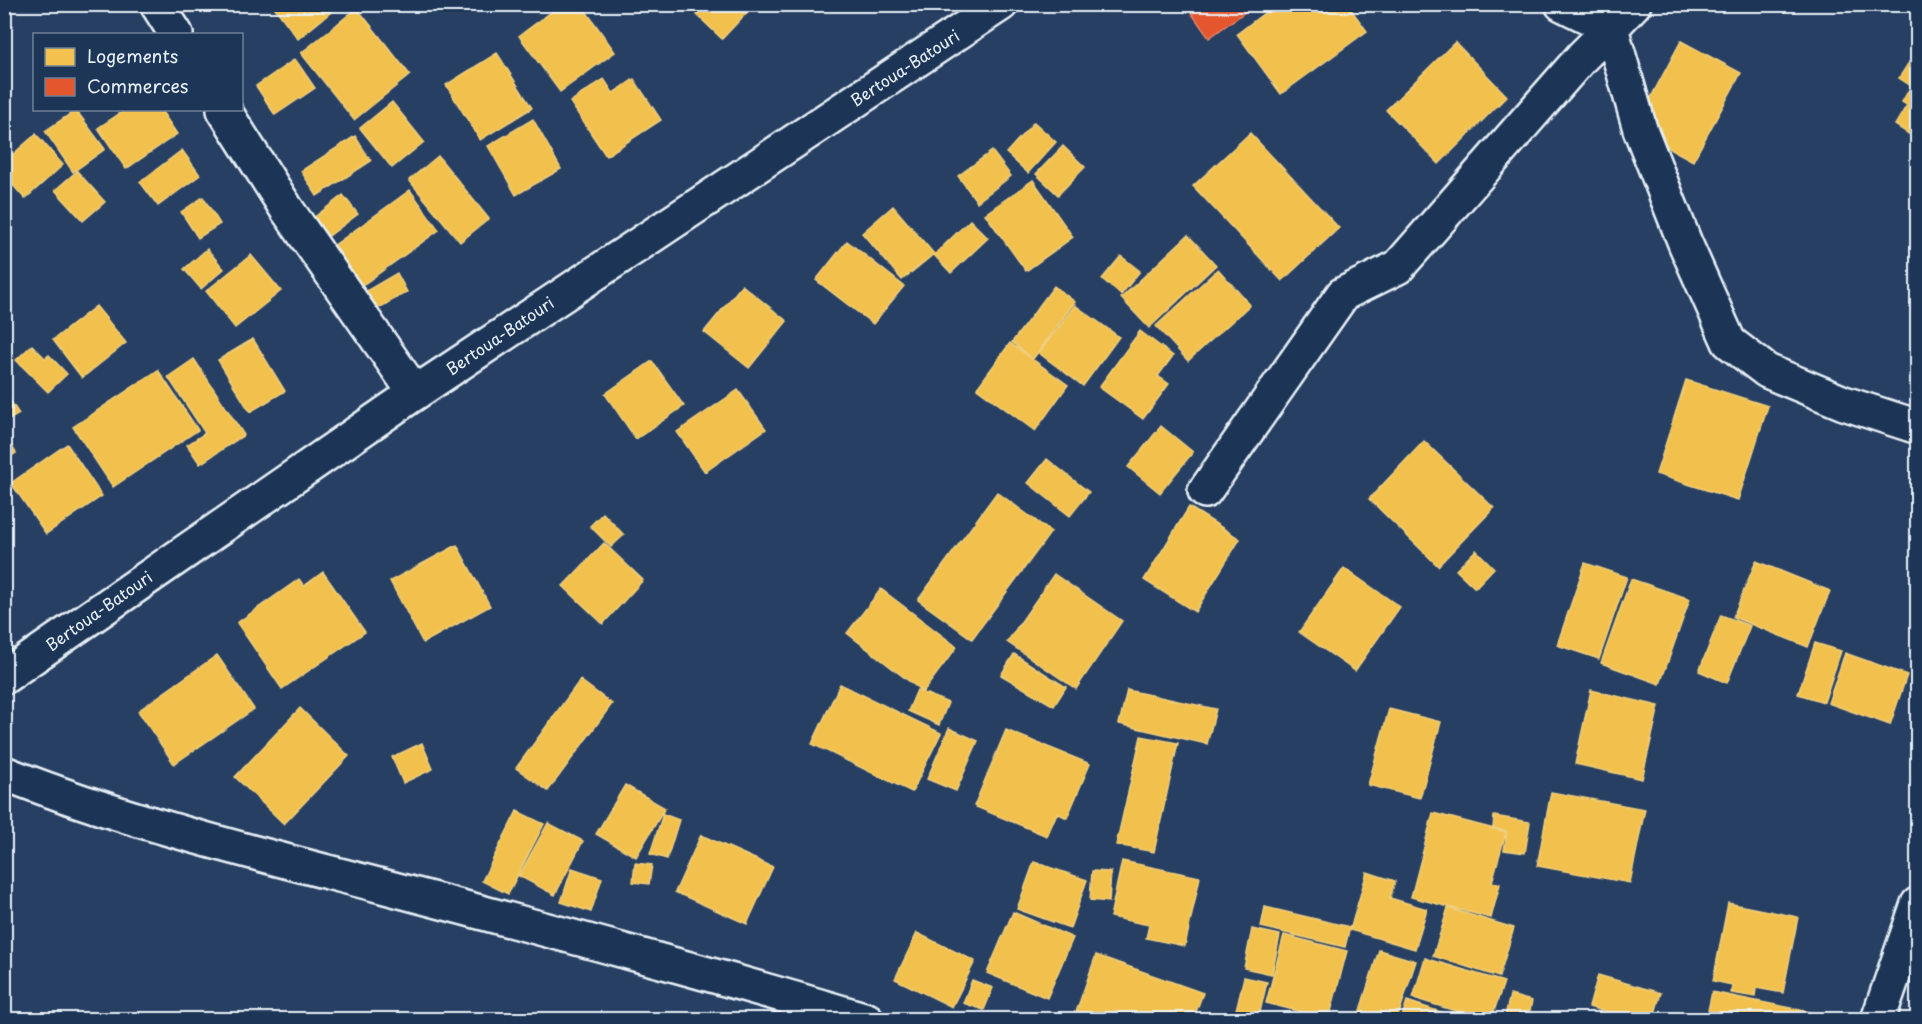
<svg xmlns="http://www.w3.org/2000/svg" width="1922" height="1024" font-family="'Playpen Sans',sans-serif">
	<rect width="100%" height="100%" fill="#273f62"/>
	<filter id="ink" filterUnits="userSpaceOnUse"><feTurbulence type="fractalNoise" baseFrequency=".0167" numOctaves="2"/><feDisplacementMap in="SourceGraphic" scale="12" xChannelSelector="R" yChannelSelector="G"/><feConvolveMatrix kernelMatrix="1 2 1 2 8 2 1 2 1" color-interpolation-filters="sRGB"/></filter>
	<g filter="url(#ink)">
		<path fill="#f2c14e" stroke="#efcf81" stroke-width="1.5" d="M272,4H341L298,39Z
			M562,4H581L615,52L560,92L519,36Z
			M706,4H755L722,39L697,15Z
			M1276,4H1347L1367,31L1281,94L1237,34Z
			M357,8L410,75L354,120L301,53Z
			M1681,41L1741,73L1693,161L1634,129Z
			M1455,42L1507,96L1439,164L1386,110Z
			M497,53L532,108L480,140L446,85Z
			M1913,56L1918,59V140L1895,125L1907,105L1902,102L1911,86L1899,78Z
			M295,59L315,88L275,115L256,86Z
			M604,79L613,93L634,79L661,120L606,156L570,102Z
			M392,102L424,142L392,168L360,128Z
			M76,110L105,149L73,172L45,131Z
			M125,110H161L177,134L126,169L98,128Z
			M533,119L561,169L516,195L488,146Z
			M1034,122L1056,142L1028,173L1006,153Z
			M1250,133L1339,228L1282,281L1193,186Z
			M36,134L63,165L25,199L4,175V162Z
			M355,136L371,161L317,196L301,171Z
			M1063,146L1085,167L1058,195L1036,174Z
			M182,150L200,175L158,206L140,182Z
			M992,151L1011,176L977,202L958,176Z
			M438,156L489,219L460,242L409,180Z
			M77,171L105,202L83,221L55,190Z
			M1033,180L1073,237L1026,271L985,214Z
			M410,190L439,230L353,292L325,252Z
			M343,195L358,214L310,250L295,232Z
			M203,197L220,224L198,238L181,212Z
			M893,206L934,254L902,280L862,233Z
			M970,220L988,238L951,273L934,255Z
			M1188,235L1216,265L1149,328L1121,298Z
			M847,241L904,286L873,324L816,280Z
			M207,249L224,269L201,289L184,269Z
			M251,255L281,291L235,328L206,291Z
			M1121,256L1140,271L1121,295L1102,279Z
			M1218,269L1250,305L1188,361L1156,326Z
			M397,273L407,292L372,312L361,294Z
			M742,285L787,321L749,368L704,332Z
			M1054,286L1075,302L1033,359L1012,342Z
			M1075,305L1119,337L1083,386L1039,353Z
			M96,306L126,343L82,378L53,340Z
			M1140,331L1173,356L1158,376L1169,384L1143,419L1099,387Z
			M253,339L285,391L250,412L218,360Z
			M1010,343L1068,385L1035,431L977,388Z
			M32,345L45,358L49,355L67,374L48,392L16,360Z
			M194,359L244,435L200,464L187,445L205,433L168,377Z
			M652,361L684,406L636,439L605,394Z
			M158,370L198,430L113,487L73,427Z
			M1686,380L1768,406L1738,500L1656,474Z
			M738,390L766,429L705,472L677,432Z
			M4,391L19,414L4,423Z
			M1161,426L1193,452L1160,493L1128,467Z
			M4,433L16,453L4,461Z
			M1424,441L1494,508L1438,566L1369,499Z
			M67,444L102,496L46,534L11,483Z
			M1047,459L1089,492L1070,516L1028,483Z
			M997,492L1051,532L972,639L918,600Z
			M1189,507L1240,539L1195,612L1144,580Z
			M603,513L624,535L611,547L590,526Z
			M604,543L643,580L603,624L563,586Z
			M457,545L490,606L423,643L390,581Z
			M1476,550L1494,568L1475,588L1456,570Z
			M1756,561L1830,591L1808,647L1733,617Z
			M1585,563L1627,577L1599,659L1557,645Z
			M1344,568L1400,607L1355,671L1299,632Z
			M323,572L365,632L282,689L237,623L299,579L304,586Z
			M1054,574L1122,621L1076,689L1007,642Z
			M1631,579L1690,599L1660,684L1601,663Z
			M881,589L957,647L923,692L847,633Z
			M1721,615L1750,626L1727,683L1699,671Z
			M1815,643L1841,651L1824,702L1798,694Z
			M1845,653L1907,675L1890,725L1828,703Z
			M1014,654L1066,687L1054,706L1001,675Z
			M217,655L254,709L174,764L138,711Z
			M580,680L612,704L548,791L516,768Z
			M840,684L941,733L912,792L812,744Z
			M917,690L948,703L939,725L908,711Z
			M1127,690L1216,709L1207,744L1119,724Z
			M1591,690L1659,706L1642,779L1575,764Z
			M300,708L349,756L284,824L235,777Z
			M1389,709L1441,722L1420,798L1368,785Z
			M949,728L978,741L956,791L927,779Z
			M1006,730L1090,764L1067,818L1057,813L1047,836L974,806Z
			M1141,736L1178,743L1154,852L1116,845Z
			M422,743L433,769L403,783L392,757Z
			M625,785L665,808L636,857L596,834Z
			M1551,792L1645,809L1630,883L1537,866Z
			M517,811L544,824L508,894L482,881Z
			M1433,813L1506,832L1492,882L1500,884L1491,918L1411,897Z
			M663,814L679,820L667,859L650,854Z
			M1494,816L1530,822L1525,853L1504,850L1507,831L1493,828Z
			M548,823L583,841L555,895L519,876Z
			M701,835L773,867L747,924L675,892Z
			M1122,861L1200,877L1185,946L1146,938L1149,925L1110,917Z
			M1034,862L1087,880L1070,928L1017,909Z
			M635,863L652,865L649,884L633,882Z
			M572,868L602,878L591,912L561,902Z
			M1092,871L1111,872L1109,902L1090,900Z
			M1367,872L1395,881L1390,898L1427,909L1415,949L1350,930Z
			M1728,903L1798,917L1783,993L1756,988L1755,997L1731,993L1732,985L1713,981Z
			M1265,907L1350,927L1345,947L1261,927Z
			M1448,908L1514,928L1499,977L1433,956Z
			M1013,912L1073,938L1047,998L987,973Z
			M1252,929L1280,935L1272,974L1244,968Z
			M917,933L975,961L952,1007L895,979Z
			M1284,935L1347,951L1329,1019L1266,1003Z
			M1379,950L1416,961L1397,1020H1357Z
			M1096,955L1203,993L1193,1020H1088L1075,1015Z
			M1425,958L1504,982L1491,1020H1485L1413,998Z
			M1598,975L1661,993L1653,1020H1632L1589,1007Z
			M1244,977L1267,982L1259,1016L1236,1010Z
			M972,980L993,988L984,1010L963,1003Z
			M1712,992L1830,1016V1020H1706Z
			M1510,995L1532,1001L1528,1020H1504Z
			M1407,1001L1465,1020H1401Z"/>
		<path fill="#e4572e" stroke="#e5856b" stroke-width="1.5" d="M1185,4H1256L1209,38Z"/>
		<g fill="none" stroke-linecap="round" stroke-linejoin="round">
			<defs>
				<path id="minor" d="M157,4L176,34
					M1562,4L1611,28L1634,4
					M224,110L286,208L415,393
					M1205,491L1343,294L1398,267L1582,57L1611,28L1640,129L1685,243L1729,342L1767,371L1844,403L1918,427
					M4,773C127,822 255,853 382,886C544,929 706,972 867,1020
					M1878,1020L1918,904"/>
				<path id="highway" d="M4,677L415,393L1001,4"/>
			</defs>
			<use href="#minor" stroke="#e8f1f8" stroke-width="38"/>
			<use href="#highway" stroke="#e8f1f8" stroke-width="38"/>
			<use href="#minor" stroke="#1d3557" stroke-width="33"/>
			<use href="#highway" stroke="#1d3557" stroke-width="33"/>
		</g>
	</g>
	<g text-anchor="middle" stroke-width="6" stroke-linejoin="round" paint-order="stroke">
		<g font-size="16" fill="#e8f1f8" stroke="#1d3557">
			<text transform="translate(905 68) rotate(-33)" y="6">Bertoua-Batouri</text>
			<text transform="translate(500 336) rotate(-34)" y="6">Bertoua-Batouri</text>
			<text transform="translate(99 611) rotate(-35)" y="6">Bertoua-Batouri</text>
		</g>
	</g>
	<rect width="1922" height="1024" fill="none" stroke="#1d3557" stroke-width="24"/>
	<rect x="12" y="12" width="1898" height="1000" fill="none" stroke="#e8f1f8" stroke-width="2" filter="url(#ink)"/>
	<rect x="33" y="33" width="210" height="78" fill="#1d3557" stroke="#6e8097" stroke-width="1.5"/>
	<rect x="45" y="48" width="30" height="18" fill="#f2c14e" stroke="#6e8097" stroke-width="1.5"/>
	<text x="87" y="63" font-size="18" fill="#e8f1f8">Logements</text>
	<rect x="45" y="78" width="30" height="18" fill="#e4572e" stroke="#6e8097" stroke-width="1.5"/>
	<text x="87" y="93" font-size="18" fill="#e8f1f8">Commerces</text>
</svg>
